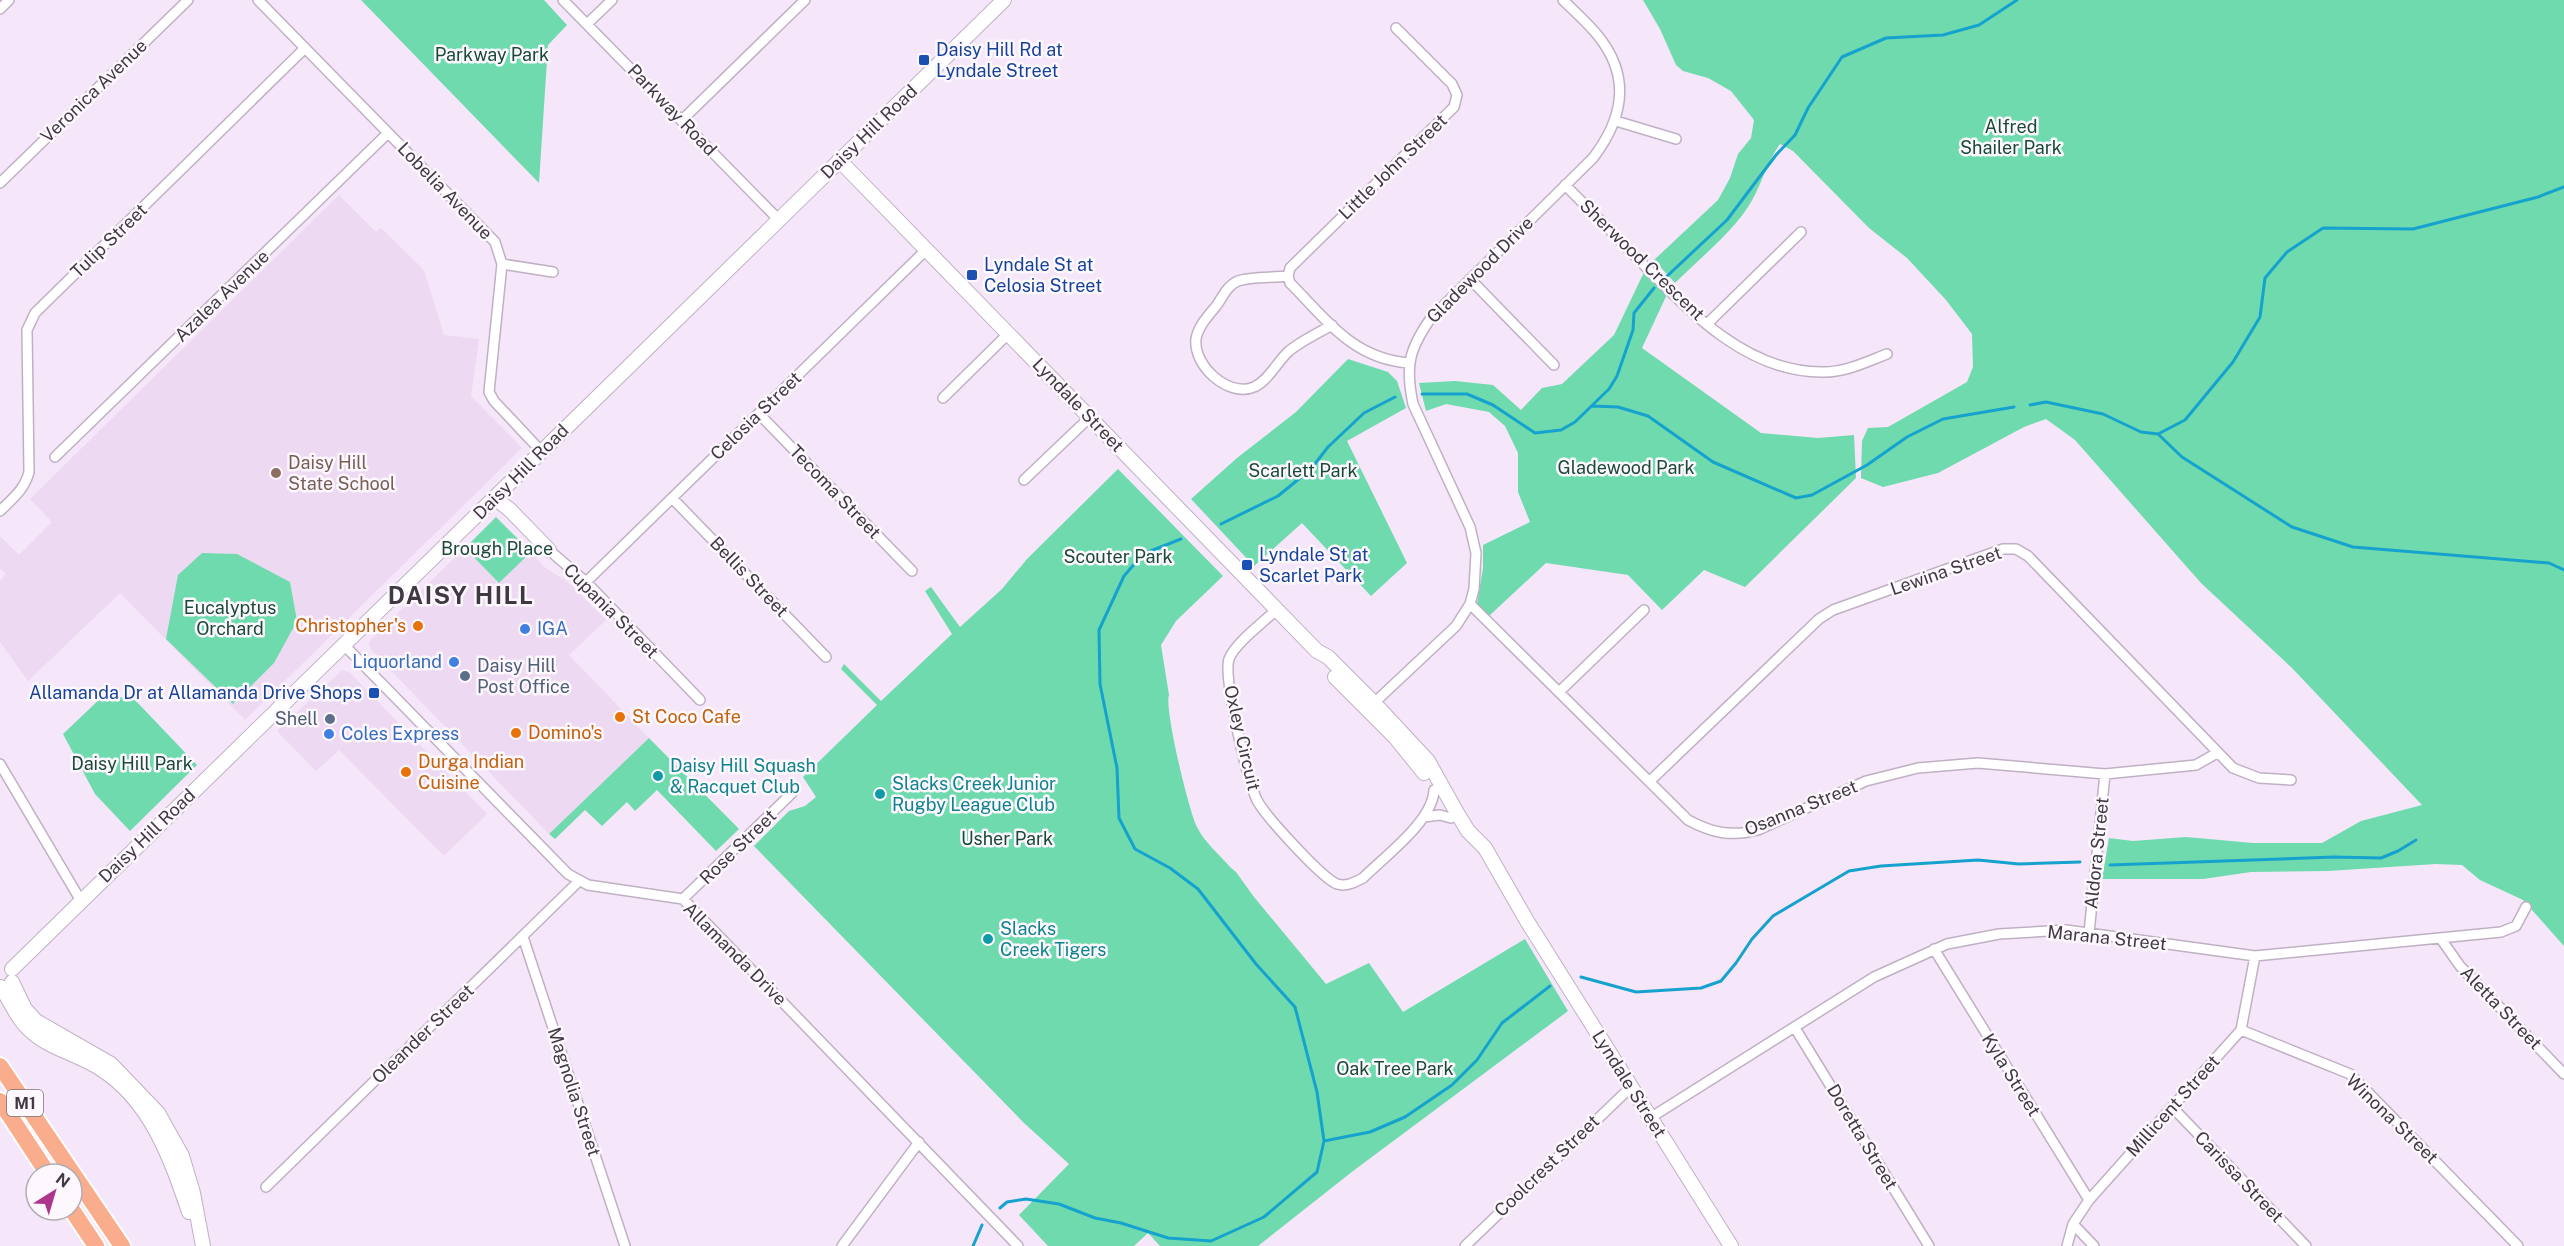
<svg xmlns="http://www.w3.org/2000/svg" width="2564" height="1246" font-family="'Public Sans',sans-serif">
	<rect width="100%" height="100%" fill="#f5e6f9"/>
	<path fill="#edd9f2" d="M339,195L376,232L381,228L424,270L444,335L479,339L471,396L522,448L245,720L120,593L28,681L0,642V581L6,574L0,568V536L19,555L52,522L30,499Z
		M465,548L499,582L531,552L544,567L568,582L606,620L569,655L649,738L549,834L371,650L369,644L371,639Z
		M342,670L349,672L487,814L444,856L339,750L316,771L277,731Z"/>
	<path fill="#6fdaae" d="M361,0H544L567,25L548,45L539,183Z
		M1643,0H2564V946L2523,900L2480,880L2462,865L2436,864L2328,871L2251,872L2203,879H2102L2109,838L2133,841L2186,837L2253,843H2322L2361,821L2422,805L2292,668L2201,583L2075,440L2046,419L2024,427L1938,473L1883,487L1861,478L1862,441L1868,428L1888,427L1967,382L1973,367L1972,334L1946,300L1907,258L1869,228L1793,151L1780,144C1765,164 1761,189 1746,210C1727,237 1699,259 1675,283L1654,260L1718,200L1730,178L1738,154L1751,138L1754,120L1731,91L1708,78L1683,71L1676,65L1660,29Z
		M1646,268L1669,290L1642,348L1761,433L1818,438L1854,435L1856,478L1745,587L1704,570L1662,610L1628,575L1546,563L1489,616L1477,604L1483,568V545L1530,522L1518,492V453L1505,426L1489,412L1446,404L1426,411L1419,383L1455,381L1493,385L1521,410L1542,388L1562,384L1614,335Z
		M1348,359L1388,372L1397,381L1406,408L1347,441L1407,563L1371,596L1302,523L1254,566L1191,499L1237,458L1296,412Z
		M1118,469L1223,576L1176,621L1161,645L1169,695C1164,708 1189,812 1197,827C1204,842 1220,855 1230,867L1236,872L1254,897L1326,984L1369,963L1403,1012L1525,939L1568,1011L1353,1171L1258,1246H1160L1148,1233L1134,1246H1048L1019,1215L1069,1164L1024,1123L754,846L789,811L805,806L816,797L803,777L877,705L841,669L844,664L881,701L952,634L925,591L931,587L960,627L1002,589L1027,559Z
		M496,517L531,552L499,583L465,548Z
		M202,553L237,554L290,582L297,621L274,663L233,704L166,639L178,575Z
		M105,694L135,700L197,765L130,831L95,794L63,734Z
		M649,738L739,829L716,851L657,790L635,811L627,802L602,826L585,810L555,839L549,834Z"/>
	<g fill="none" stroke-linecap="round" stroke-linejoin="round">
		<path stroke="#16a2ce" stroke-width="3" d="M1664,279L1727,220L1776,155L1795,135L1808,108L1842,57L1886,38L1943,35L1979,25L2017,0
			M1422,394H1467L1493,405L1535,433L1561,430L1575,422L1609,389L1617,376L1633,330L1634,313L1654,288
			M2030,405L2046,402L2103,414L2141,432L2158,434L2185,420L2233,362L2260,317L2265,278L2287,252L2323,228L2413,229L2538,197L2564,187
			M1592,406L1618,407L1648,416L1713,462L1796,498L1812,495L1867,465L1907,437L1943,419L2014,407
			M2158,434L2182,457L2292,527L2353,547L2549,563L2564,570
			M1221,524L1278,496L1311,469L1328,447L1364,413L1395,397
			M2110,865L2334,857L2381,858L2398,851L2416,840
			M1581,977L1636,992L1701,988L1721,981L1736,963L1752,939L1773,916L1849,871L1881,866L1978,860L2019,864L2080,862
			M1324,1141L1370,1132L1405,1117L1452,1085L1477,1060L1502,1023L1550,986
			M1000,1208L1007,1202L1026,1199L1059,1204L1095,1218L1121,1223L1168,1238L1211,1241L1264,1217L1317,1172L1324,1141L1317,1092L1295,1007L1256,964L1198,889L1170,868L1135,849L1119,818L1117,768L1100,684L1099,630L1124,576L1143,554L1181,539
			M973,1246L982,1225"/>
		<defs>
			<path id="street" d="M258,0L495,242L502,264L489,392L494,401L542,452
				M563,0L779,220
				M0,9L9,0
				M587,24L612,0
				M682,120L805,0
				M1616,121L1676,139
				M0,183L188,0
				M1565,185C1590,210 1615,235 1639,260C1688,310 1746,372 1821,372C1844,373 1866,362 1887,354
				M502,264L553,272
				M1288,276L1290,268L1454,107L1457,95L1452,84L1396,28
				M1288,276C1274,278 1251,276 1238,281C1228,285 1223,296 1217,305C1209,315 1198,326 1196,339C1193,366 1229,398 1254,387C1268,381 1277,362 1289,351C1301,341 1318,333 1332,325
				M1288,276L1290,283C1327,320 1352,358 1408,363
				M1470,279L1554,365
				M1707,324L1801,232
				M943,398L1009,333
				M759,414L912,571
				M55,457L388,133
				M1024,480L1090,417
				M672,498L826,657
				M0,511C12,499 25,489 29,472L27,330L35,313L305,48
				M549,550L586,582L700,700
				M586,582L927,249
				M1470,604L1688,820C1712,833 1731,837 1758,830L1866,781L1918,768L1978,763L2105,774L2196,765L2217,753
				M1276,610C1264,622 1235,643 1229,659C1223,677 1247,778 1256,798C1262,813 1322,878 1337,884C1347,887 1355,882 1363,878C1385,856 1433,821 1434,790
				M344,645L568,874L588,885L683,899L1018,1246
				M1559,692L1644,610
				M1374,703L1456,626L1470,604L1474,589L1476,553L1470,527L1413,404C1405,366 1409,349 1431,318L1593,158C1622,120 1632,79 1599,37C1589,24 1575,12 1563,0
				M0,764L81,901
				M1650,781L1819,619L1833,610L2003,549H2016L2028,556L2233,768L2259,778L2291,780
				M1424,817L1440,815L1451,818
				M683,899L792,793
				M2089,933L2105,774
				M523,937L625,1246
				M2441,939L2460,966L2564,1074
				M1934,949L2089,1200
				M1795,1028L1929,1246
				M2241,1030L2350,1074L2518,1246
				M2172,1107L2306,1246
				M1650,1118L1874,977L1947,944L1999,934L2066,930L2255,956L2501,932L2516,926L2526,907
				M266,1187L579,881
				M2073,1224L2094,1246
				M842,1246L919,1142
				M1465,1246L1631,1087
				M2067,1246L2073,1224L2089,1200L2241,1030L2255,956"/>
			<path id="secondary" d="M839,160L1317,651L1328,657L1374,703L1428,761L1457,813L1468,831L1485,848L1527,921L1731,1246
				M495,498L510,510L549,550
				M1335,677L1395,737L1424,773
				M12,969L1004,0
				M12,982L25,1009L36,1021L111,1064L158,1113L182,1156L193,1193L203,1246
				M1,987C11,1002 18,1021 32,1032C51,1049 80,1055 101,1069C151,1101 171,1159 189,1212"/>
			<path id="highway" d="M0,1066L122,1246
				M0,1101L48,1174
				M72,1210L96,1246"/>
		</defs>
		<use href="#street" stroke="#bfb1c3" stroke-width="12"/>
		<use href="#secondary" stroke="#bfb1c3" stroke-width="16"/>
		<use href="#highway" stroke="#fff" stroke-width="20"/>
		<use href="#street" stroke="#fff" stroke-width="9"/>
		<use href="#secondary" stroke="#fff" stroke-width="14"/>
		<use href="#highway" stroke="#faad8d" stroke-width="16"/>
	</g>
	<g fill="#1a4fb4" stroke="#fdf7fe" stroke-width="2">
		<rect x="918" y="54" width="12" height="12" rx="3"/>
		<rect x="966" y="269" width="12" height="12" rx="3"/>
		<rect x="1241" y="559" width="12" height="12" rx="3"/>
		<rect x="368" y="687" width="12" height="12" rx="3"/>
	</g>
	<circle fill="#8d6e63" stroke="#fdf7fe" stroke-width="2" cx="276" cy="473" r="6"/>
	<g fill="#e8710a" stroke="#fdf7fe" stroke-width="2">
		<circle cx="418" cy="626" r="6"/>
		<circle cx="620" cy="717" r="6"/>
		<circle cx="516" cy="733" r="6"/>
		<circle cx="406" cy="772" r="6"/>
	</g>
	<g fill="#3f7fe0" stroke="#fdf7fe" stroke-width="2">
		<circle cx="525" cy="629" r="6"/>
		<circle cx="454" cy="662" r="6"/>
		<circle cx="329" cy="734" r="6"/>
	</g>
	<g fill="#5c6f8a" stroke="#fdf7fe" stroke-width="2">
		<circle cx="465" cy="676" r="6"/>
		<circle cx="330" cy="719" r="6"/>
	</g>
	<g fill="#0f9aa8" stroke="#fdf7fe" stroke-width="2">
		<circle cx="658" cy="776" r="6"/>
		<circle cx="880" cy="794" r="6"/>
		<circle cx="988" cy="939" r="6"/>
	</g>
	<g text-anchor="middle" stroke-width="5" stroke-linejoin="round" paint-order="stroke">
		<rect fill="#fdf7fe" stroke="#78737a" stroke-width="1.5" x="7" y="1090" width="36" height="26" rx="4.5"/>
		<g font-size="16" font-weight="bold" fill="#3f3a41">
			<text x="25" y="1109">M1</text>
		</g>
		<g font-size="18" fill="#164399" stroke="#fdf7fe" text-anchor="start">
			<text x="936" y="56">Daisy Hill Rd at<tspan x="936" dy="21">Lyndale Street</tspan></text>
			<text x="984" y="271">Lyndale St at<tspan x="984" dy="21">Celosia Street</tspan></text>
			<text x="1259" y="561">Lyndale St at<tspan x="1259" dy="21">Scarlet Park</tspan></text>
			<text x="362" y="699" text-anchor="end">Allamanda Dr at Allamanda Drive Shops</text>
		</g>
		<g font-size="18" fill="#1a4a37" stroke="#fdf7fe">
			<text x="492" y="61">Parkway Park</text>
			<text x="2011" y="133">Alfred<tspan x="2011" dy="21">Shailer Park</tspan></text>
			<text x="1626" y="474">Gladewood Park</text>
			<text x="1303" y="477">Scarlett Park</text>
			<text x="497" y="555">Brough Place</text>
			<text x="1118" y="563">Scouter Park</text>
			<text x="230" y="614">Eucalyptus<tspan x="230" dy="21">Orchard</tspan></text>
			<text x="132" y="770">Daisy Hill Park</text>
			<text x="1007" y="845">Usher Park</text>
			<text x="1395" y="1075">Oak Tree Park</text>
		</g>
		<g font-size="18" fill="#3f3a41" stroke="#fdf7fe">
			<text transform="translate(94 91) rotate(-44)" y="6">Veronica Avenue</text>
			<text transform="translate(672 110) rotate(46)" y="6">Parkway Road</text>
			<text transform="translate(869 132) rotate(-44)" y="6">Daisy Hill Road</text>
			<text transform="translate(1393 167) rotate(-44)" y="6">Little John Street</text>
			<text transform="translate(445 191) rotate(46)" y="6">Lobelia Avenue</text>
			<text transform="translate(109 241) rotate(-44)" y="6">Tulip Street</text>
			<text transform="translate(1642 260) rotate(44)" y="6">Sherwood Crescent</text>
			<text transform="translate(1480 270) rotate(-45)" y="6">Gladewood Drive</text>
			<text transform="translate(222 296) rotate(-44)" y="6">Azalea Avenue</text>
			<text transform="translate(1078 405) rotate(46)" y="6">Lyndale Street</text>
			<text transform="translate(756 416) rotate(-44)" y="6">Celosia Street</text>
			<text transform="translate(521 472) rotate(-45)" y="6">Daisy Hill Road</text>
			<text transform="translate(835 492) rotate(46)" y="6">Tecoma Street</text>
			<text transform="translate(1946 571) rotate(-19)" y="6">Lewina Street</text>
			<text transform="translate(749 577) rotate(46)" y="6">Bellis Street</text>
			<text transform="translate(611 611) rotate(45)" y="6">Cupania Street</text>
			<text transform="translate(1242 738) rotate(77)" y="6">Oxley Circuit</text>
			<text transform="translate(1801 808) rotate(-22)" y="6">Osanna Street</text>
			<text transform="translate(147 836) rotate(-44)" y="6">Daisy Hill Road</text>
			<text transform="translate(738 847) rotate(-44)" y="6">Rose Street</text>
			<text transform="translate(2097 853) rotate(-84)" y="6">Aldora Street</text>
			<text transform="translate(2107 938) rotate(6)" y="6">Marana Street</text>
			<text transform="translate(735 954) rotate(45)" y="6">Allamanda Drive</text>
			<text transform="translate(2501 1008) rotate(46)" y="6">Aletta Street</text>
			<text transform="translate(423 1034) rotate(-44)" y="6">Oleander Street</text>
			<text transform="translate(2011 1075) rotate(58)" y="6">Kyla Street</text>
			<text transform="translate(1629 1084) rotate(58)" y="6">Lyndale Street</text>
			<text transform="translate(574 1092) rotate(72)" y="6">Magnolia Street</text>
			<text transform="translate(2173 1106) rotate(-48)" y="6">Millicent Street</text>
			<text transform="translate(2392 1119) rotate(44)" y="6">Winona Street</text>
			<text transform="translate(1862 1137) rotate(59)" y="6">Doretta Street</text>
			<text transform="translate(1547 1166) rotate(-44)" y="6">Coolcrest Street</text>
			<text transform="translate(2239 1177) rotate(46)" y="6">Carissa Street</text>
		</g>
		<g font-size="18" fill="#785e54" stroke="#fdf7fe" text-anchor="start">
			<text x="288" y="469">Daisy Hill<tspan x="288" dy="21">State School</tspan></text>
		</g>
		<g font-size="18" fill="#c56008" stroke="#fdf7fe" text-anchor="start">
			<text x="406" y="632" text-anchor="end">Christopher's</text>
			<text x="632" y="723">St Coco Cafe</text>
			<text x="528" y="739">Domino's</text>
			<text x="418" y="768">Durga Indian<tspan x="418" dy="21">Cuisine</tspan></text>
		</g>
		<g font-size="18" fill="#366cbe" stroke="#fdf7fe" text-anchor="start">
			<text x="537" y="635">IGA</text>
			<text x="442" y="668" text-anchor="end">Liquorland</text>
			<text x="341" y="740">Coles Express</text>
		</g>
		<g font-size="18" fill="#4e5e75" stroke="#fdf7fe" text-anchor="start">
			<text x="477" y="672">Daisy Hill<tspan x="477" dy="21">Post Office</tspan></text>
			<text x="318" y="725" text-anchor="end">Shell</text>
		</g>
		<g font-size="18" fill="#0d838f" stroke="#fdf7fe" text-anchor="start">
			<text x="670" y="772">Daisy Hill Squash<tspan x="670" dy="21">&amp; Racquet Club</tspan></text>
			<text x="892" y="790">Slacks Creek Junior<tspan x="892" dy="21">Rugby League Club</tspan></text>
			<text x="1000" y="935">Slacks<tspan x="1000" dy="21">Creek Tigers</tspan></text>
		</g>
		<g font-size="24" font-weight="bold" letter-spacing="1.5" fill="#3f3a41" stroke="#fdf7fe">
			<text x="461" y="604">DAISY HILL</text>
		</g>
	</g>
	<g transform="translate(54 1192) rotate(37)"><circle r="28" fill="#fdf7fe" stroke="#b1abb2" stroke-width="1.5"/>
	<path d="M0-4.5L10 22L0 15L-10 22Z" fill="#ad368c"/>
	<text y="-9" font-size="16" font-weight="bold" text-anchor="middle" fill="#3f3a41">N</text>
	</g>
</svg>
